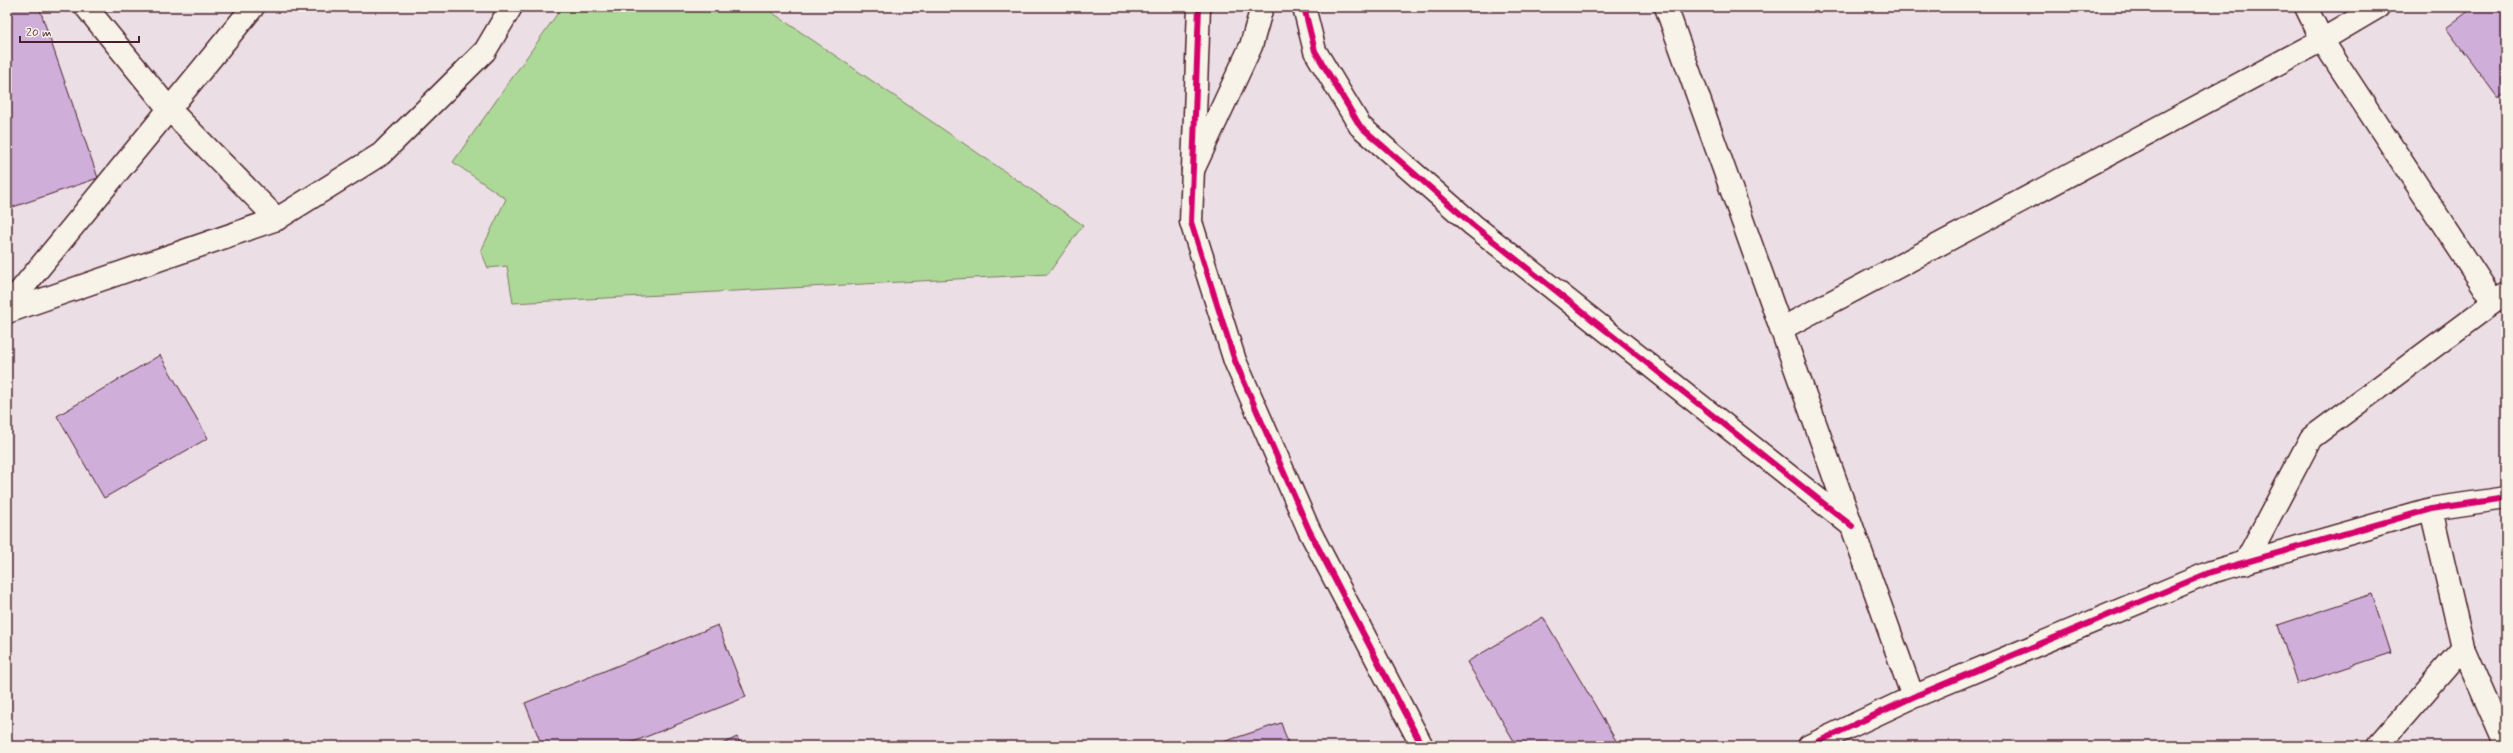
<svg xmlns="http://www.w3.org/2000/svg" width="2513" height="753" font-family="Mynerve,sans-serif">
	<rect width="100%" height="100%" fill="#ebdee4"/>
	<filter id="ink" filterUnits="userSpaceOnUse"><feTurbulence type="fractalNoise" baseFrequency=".025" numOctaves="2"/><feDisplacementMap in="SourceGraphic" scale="8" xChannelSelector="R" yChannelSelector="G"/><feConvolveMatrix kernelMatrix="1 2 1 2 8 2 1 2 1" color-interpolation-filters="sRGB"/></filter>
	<g filter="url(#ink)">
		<path fill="#add998" stroke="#7c7c62" d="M562,7H764L1083,225L1048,274L513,303L507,266L488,268L481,251L506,199L453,162Z"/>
		<path fill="#cfaeda" stroke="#4a1f2b" d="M7,7H39L98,178L7,209Z
			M2474,7H2506V92L2498,98L2446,28Z
			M160,355L208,438L104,498L57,416Z
			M2372,594L2391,653L2297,684L2278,625Z
			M1543,617L1618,744L1614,746H1517L1467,662Z
			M718,625L746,697L623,746H542L525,703Z
			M1281,723L1289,746H1217V744Z
			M737,737L742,746H718Z"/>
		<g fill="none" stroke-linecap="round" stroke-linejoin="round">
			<defs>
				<path id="minor" d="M86,7L169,109L277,219
					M1304,7L1315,51L1360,126L1473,225L1852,526
					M1666,7L1913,697
					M2378,7L2322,40L2494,302
					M1193,170L1251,46L1262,7
					M1781,329L2322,40L2306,7
					M2431,509L2463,648L2506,746
					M2245,563L2311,438L2506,293
					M1809,746L1913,697L2211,572L2431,509L2506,498
					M2378,746L2463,648"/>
				<path id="tertiary" d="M1199,7L1191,222L1235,361L1309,530L1422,746
					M7,312L277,219L381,154L485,51L511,7"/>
				<path id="secondary" d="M7,307L253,7"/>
			</defs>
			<use href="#minor" stroke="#4a1f2b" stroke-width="25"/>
			<use href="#tertiary" stroke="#4a1f2b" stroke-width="25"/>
			<use href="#secondary" stroke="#4a1f2b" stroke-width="25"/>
			<use href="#minor" stroke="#f7f3e8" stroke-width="22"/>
			<use href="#tertiary" stroke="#f7f3e8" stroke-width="22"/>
			<use href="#secondary" stroke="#f7f3e8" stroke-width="22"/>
			<defs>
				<path id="cycleway" d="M1199,7L1191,222L1235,361L1309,530L1422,746
					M1304,7L1315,51L1360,126L1473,225L1852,526
					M1809,746L1913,697L2211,572L2431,509L2506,498"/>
			</defs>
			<use href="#cycleway" stroke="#f7f3e8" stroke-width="8"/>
			<use href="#cycleway" stroke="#d6006c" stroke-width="6"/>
		</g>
	</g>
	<rect width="2513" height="753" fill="none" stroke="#f7f3e8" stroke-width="24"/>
	<rect x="12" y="12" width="2489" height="729" fill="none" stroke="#4a1f2b" stroke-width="1.5" filter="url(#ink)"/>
	<path d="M20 36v6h119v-6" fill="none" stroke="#4a1f2b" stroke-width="2"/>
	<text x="26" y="36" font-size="12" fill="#4a1f2b" stroke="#f7f3e8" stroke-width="3" paint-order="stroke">20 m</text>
</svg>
